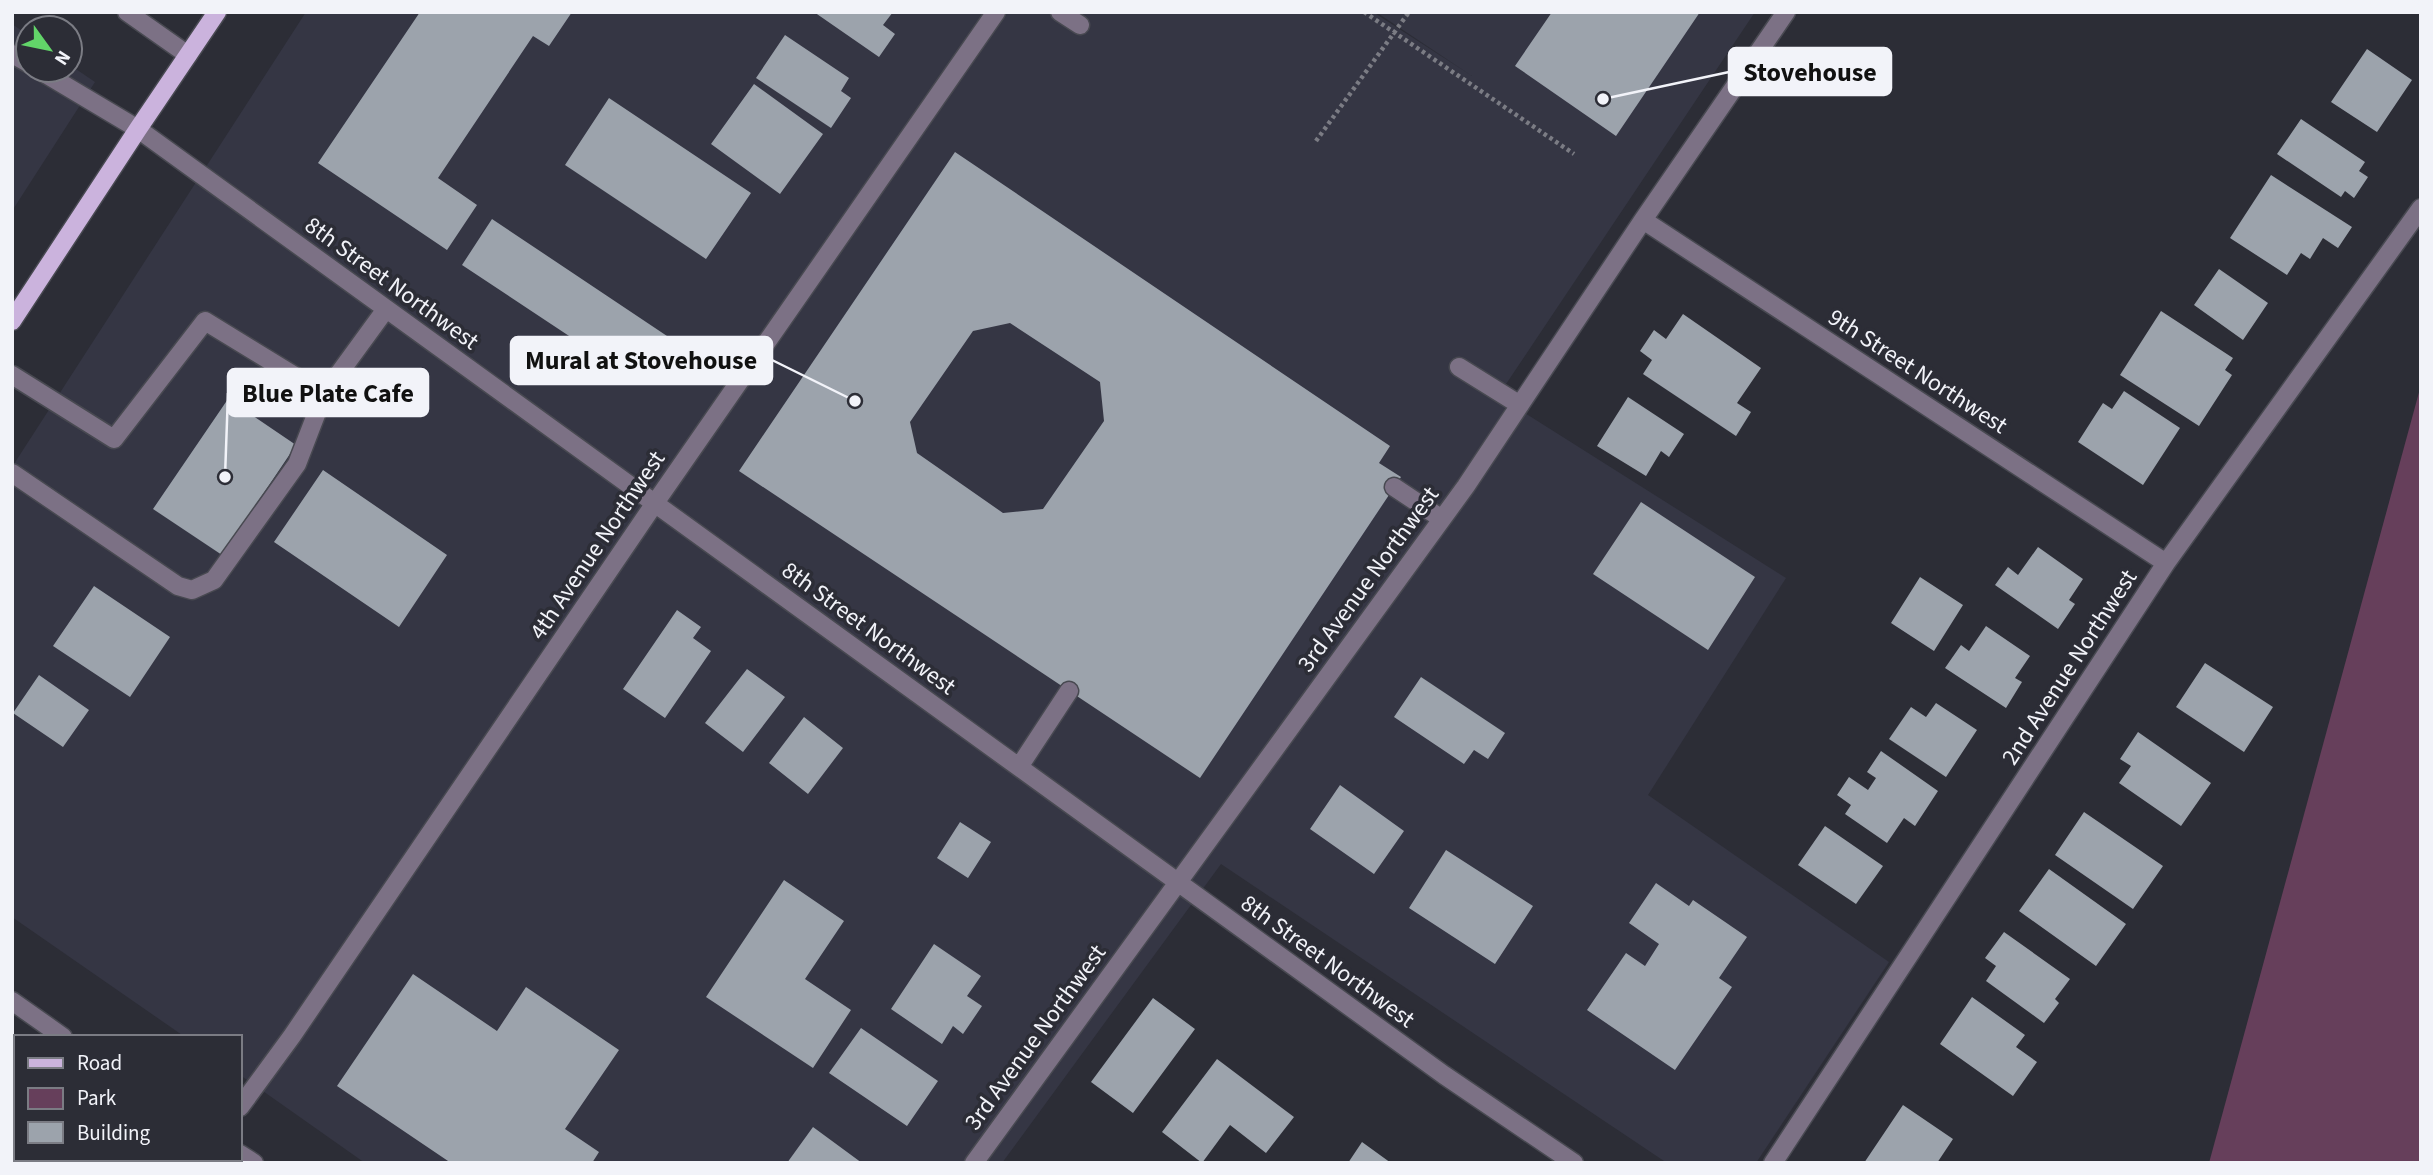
<svg xmlns="http://www.w3.org/2000/svg" width="2433" height="1175" font-family="'Source Sans 3',sans-serif">
	<rect width="100%" height="100%" fill="#2c2d36"/>
	<path fill="#353644" d="M306,12H1373L1472,76L1376,12H1755L1498,396L1786,578L1648,795L1889,962L1756,1163H1667L1221,864L1002,1163H365L240,1075V1037H185L12,917V467Z
		M12,24L28,35V70H70V65L95,82L12,211Z
		M12,1044L16,1046V1159H179V1163H12Z"/>
	<path fill="#663f5b" d="M2421,385V1163H2209Z"/>
	<path fill="#9ca3ac" fill-rule="evenodd" d="M420,12H572L549,46L533,36L438,178L477,205L447,250L318,163Z
		M814,12H893L883,25L895,34L879,57Z
		M1552,12H1700L1616,136L1515,66Z
		M785,35L849,78L841,91L851,98L831,128L756,78Z
		M2367,49L2412,80L2377,132L2331,102Z
		M754,84L823,134L780,194L711,144Z
		M609,98L751,193L706,259L565,165Z
		M2301,119L2365,162L2359,171L2368,177L2354,198L2345,191L2341,197L2277,154Z
		M955,152L1390,446L1379,463L1401,477L1200,778L739,471ZM1010,323L1100,382L1104,421L1043,509L1003,513L917,453L910,422L973,331Z
		M2271,175L2352,227L2338,248L2323,238L2310,259L2301,253L2287,275L2230,238Z
		M492,219L670,338L640,383L462,265Z
		M2219,269L2268,303L2243,340L2194,305Z
		M2161,311L2233,358L2225,370L2232,375L2199,426L2120,375Z
		M1683,314L1761,368L1737,403L1751,412L1736,436L1643,374L1652,360L1640,351L1654,330L1666,339Z
		M2124,391L2180,428L2143,485L2078,442L2103,403L2112,409Z
		M1628,397L1684,434L1669,457L1661,451L1646,476L1597,446Z
		M228,399L296,445L222,555L153,509Z
		M323,470L447,555L399,627L274,542Z
		M1641,502L1755,577L1708,650L1593,574Z
		M2038,547L2083,579L2069,600L2075,604L2058,629L1995,585L2008,567L2018,575Z
		M1920,577L1963,605L1934,651L1891,623Z
		M94,586L170,637L130,697L53,646Z
		M677,610L701,627L693,638L711,651L665,718L623,689Z
		M1986,626L2030,656L2015,678L2022,682L2006,708L1945,668L1961,645L1969,651Z
		M2205,663L2273,707L2244,752L2176,707Z
		M747,669L785,697L743,752L705,723Z
		M39,675L89,710L63,747L13,713Z
		M1421,677L1505,733L1488,759L1474,750L1464,764L1394,717Z
		M1936,703L1977,730L1946,777L1889,739L1911,707L1926,717Z
		M804,717L843,748L808,794L769,763Z
		M2138,732L2211,783L2181,826L2119,783L2131,766L2120,759Z
		M1881,751L1938,791L1915,826L1904,818L1887,843L1845,814L1851,805L1837,795L1849,777L1868,790L1876,778L1867,772Z
		M1340,785L1404,831L1374,874L1310,829Z
		M2084,812L2163,866L2133,909L2055,855Z
		M960,822L991,842L968,878L937,858Z
		M1825,826L1883,866L1856,904L1798,865Z
		M1446,850L1533,906L1495,964L1409,908Z
		M2049,869L2126,924L2096,966L2019,911Z
		M784,880L844,921L805,979L851,1010L813,1068L706,997Z
		M1656,883L1689,906L1693,900L1747,937L1719,978L1732,987L1675,1070L1587,1010L1626,953L1645,966L1659,944L1629,923Z
		M2004,932L2070,979L2055,999L2059,1003L2044,1023L1986,981L1996,966L1985,958Z
		M934,944L981,976L967,996L982,1006L963,1034L953,1026L942,1044L891,1009Z
		M413,974L497,1031L526,987L619,1050L565,1129L599,1152L592,1163H451L337,1086Z
		M1972,997L2025,1035L2016,1047L2037,1062L2013,1096L1940,1044Z
		M1153,998L1195,1029L1133,1113L1091,1082Z
		M861,1028L938,1081L907,1126L829,1073Z
		M1217,1059L1294,1117L1266,1153L1230,1125L1202,1163L1162,1132Z
		M1903,1105L1953,1139L1937,1163H1864Z
		M813,1127L862,1163H787Z
		M1362,1142L1391,1163H1348Z"/>
	<g fill="none" stroke-linecap="round" stroke-linejoin="round">
		<defs>
			<path id="minor" d="M127,12L188,55
				M1060,12L1080,25
				M12,54L28,63
				M39,70L138,129L1444,1075L1574,1163
				M1643,220L2166,563
				M1459,367L1520,405
				M12,375L114,439L205,321L324,394L386,309
				M12,473L178,586L192,590L214,580L297,464L324,394
				M1394,487L1442,519
				M1019,767L1069,691
				M12,1001L63,1037
				M240,1107L292,1036L655,503L996,12
				M240,1154L254,1163
				M44,1163L46,1159
				M974,1163L1466,486L1643,220L1786,12
				M1773,1163L2166,563L2421,208"/>
			<path id="major" d="M12,321L138,129L217,12"/>
		</defs>
		<use href="#minor" stroke="#484951" stroke-width="21"/>
		<use href="#major" stroke="#484951" stroke-width="21"/>
		<path stroke="#7b7c84" stroke-width="4.5" stroke-dasharray="3.5 3.5" stroke-linecap="butt" d="M1364,12L1574,154
			M1316,141L1409,12"/>
		<use href="#minor" stroke="#7c7185" stroke-width="18"/>
		<use href="#major" stroke="#cbb3dd" stroke-width="18"/>
	</g>
	<g text-anchor="middle" stroke-width="7" stroke-linejoin="round" paint-order="stroke">
		<g font-size="24" fill="#f2f3f9" stroke="#2c2d36">
			<text transform="translate(392 283) rotate(36)" y="8">8th Street Northwest</text>
			<text transform="translate(1918 371) rotate(33)" y="8">9th Street Northwest</text>
			<text transform="translate(597 545) rotate(-56)" y="8">4th Avenue Northwest</text>
			<text transform="translate(1368 579) rotate(-54)" y="8">3rd Avenue Northwest</text>
			<text transform="translate(869 628) rotate(36)" y="8">8th Street Northwest</text>
			<text transform="translate(2069 667) rotate(-57)" y="8">2nd Avenue Northwest</text>
			<text transform="translate(1328 961) rotate(36)" y="8">8th Street Northwest</text>
			<text transform="translate(1035 1037) rotate(-54)" y="8">3rd Avenue Northwest</text>
		</g>
	</g>
	<path fill="none" stroke="#f2f3f9" stroke-width="2.5" d="M1603 99L1729 72M855 401L772 360M225 477L228 393"/>
	<g fill="#f2f3f9" stroke="#2c2d36" stroke-width="2.5">
		<circle cx="1603" cy="99" r="7"/>
		<circle cx="855" cy="401" r="7"/>
		<circle cx="225" cy="477" r="7"/>
	</g>
	<g fill="#f2f3f9" stroke="#f2f3f9" stroke-width="2.5">
		<rect x="1729" y="48" width="162" height="47" rx="7"/>
		<rect x="511" y="337" width="261" height="47" rx="7"/>
		<rect x="228" y="369" width="200" height="47" rx="7"/>
	</g>
	<g font-size="26" text-anchor="middle" font-weight="bold" fill="#111">
		<text x="1810" y="81">Stovehouse</text>
		<text x="641" y="369">Mural at Stovehouse</text>
		<text x="328" y="402">Blue Plate Cafe</text>
	</g>
	<rect width="2433" height="1175" fill="none" stroke="#f2f3f9" stroke-width="28"/>
	<rect x="14" y="1035" width="228" height="126" fill="#2c2d36" stroke="#7b7c84" stroke-width="2"/>
	<rect x="28" y="1058" width="35" height="10" fill="#cbb3dd" stroke="#7b7c84" stroke-width="2"/>
	<text x="77" y="1070" font-size="21" fill="#f2f3f9">Road</text>
	<rect x="28" y="1088" width="35" height="21" fill="#663f5b" stroke="#7b7c84" stroke-width="2"/>
	<text x="77" y="1105" font-size="21" fill="#f2f3f9">Park</text>
	<rect x="28" y="1122" width="35" height="21" fill="#9ca3ac" stroke="#7b7c84" stroke-width="2"/>
	<text x="77" y="1140" font-size="21" fill="#f2f3f9">Building</text>
	<g transform="translate(49 49) rotate(123)"><circle r="33" fill="#2c2d36" stroke="#7b7c84" stroke-width="2"/>
	<path d="M0-5L12 26L0 18L-12 26Z" fill="#62d469"/>
	<text y="-10" font-size="19" font-weight="bold" text-anchor="middle" fill="#f2f3f9">N</text>
	</g>
</svg>
